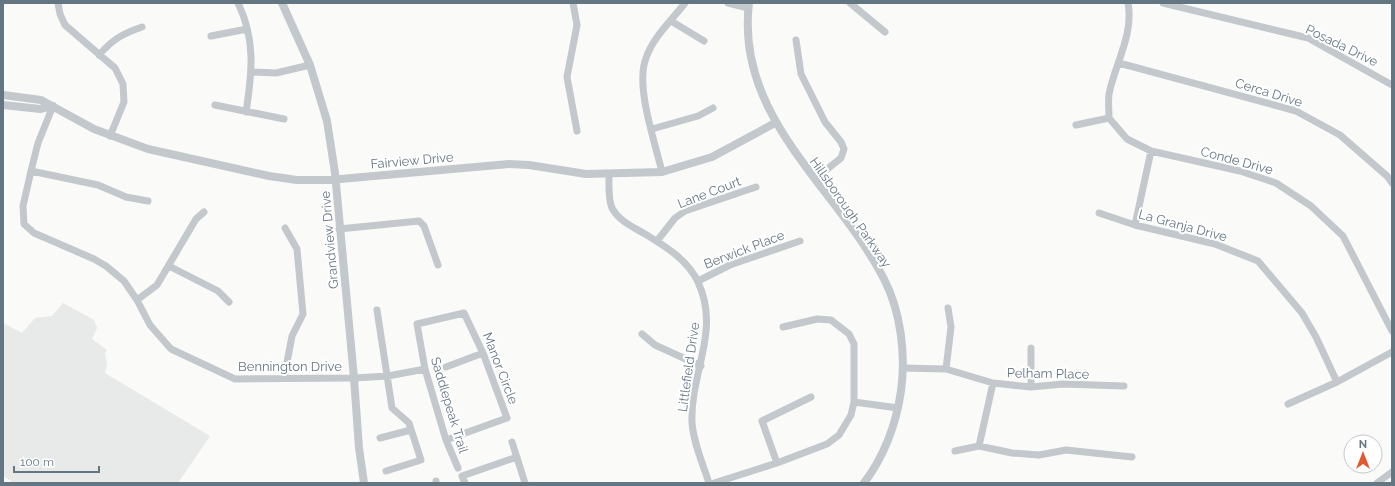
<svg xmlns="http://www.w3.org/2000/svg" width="1395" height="486" font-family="Raleway,sans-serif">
	<rect width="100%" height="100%" fill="#fafaf8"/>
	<path fill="#e8e9e9" d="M63,303L94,320L97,328L92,339L107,350L105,353L107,364L105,373L210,436L178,483H14L3,476V323L22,333L35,318L52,316Z"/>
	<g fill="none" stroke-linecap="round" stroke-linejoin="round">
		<path stroke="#c3c8cc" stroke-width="7" d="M58,3L60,14L65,25L115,68L123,84L124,102L110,136
			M238,3C256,40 252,73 246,112
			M573,3L577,25L567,77L577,131
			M728,3L748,8
			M850,3L885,32
			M1163,3L1308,38L1392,85
			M671,21L704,41
			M211,36L247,29
			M796,40L801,74L825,122L841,142L844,149L841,158L815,179
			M99,55C113,39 122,34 142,27
			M1119,63L1296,111L1340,135L1387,176L1392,183
			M252,72L276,73L310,65
			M215,105L284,119
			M53,106L38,143L31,171L23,206L24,224L34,233L94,259L106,266L124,281L137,300L150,325L171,349L235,379L354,378L388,376L425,369
			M1109,118L1127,139L1151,151L1240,171L1276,183L1311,206L1343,236L1392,331
			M1109,118C1109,111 1108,101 1109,94C1115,64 1134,34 1128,3
			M1076,125L1109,118
			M652,129L698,116L713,108
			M31,171L98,185L126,197L148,201
			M662,172C655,142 635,86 646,58C653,37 672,20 685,3
			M609,175C609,185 608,199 612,208C619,221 633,227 645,234C665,246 688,260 698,282C721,331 690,373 692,422C693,442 703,464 709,483
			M1099,213L1135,225L1215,244L1258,261L1302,313L1316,337L1337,382
			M1135,225L1151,151
			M339,229L419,221L424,226L438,265
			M657,241L675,218L685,211L756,187
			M169,266L218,291L229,302
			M698,281L730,265L800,241
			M137,300L157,285L196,219L204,212
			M377,310L392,408L409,423L421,460L386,471
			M642,334L655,345L701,366
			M446,367L483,353
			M903,368L946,369L993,383L1031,387L1063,384L1124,386
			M946,369L951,327L948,308
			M284,378L292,336L303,314L297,249L285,228
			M1031,387V348
			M854,402L898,408
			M1288,404L1337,382L1392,352
			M380,438L411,430
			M446,440L507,418L483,353L464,313L417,324L425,369L446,440L458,468
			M512,442L525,483
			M979,446L993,383
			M955,451L979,446L1012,453L1039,455L1066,450L1132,457
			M777,463L762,421L811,397
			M436,481V483
			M465,483L462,476L517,457
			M714,483L777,463L827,444L839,435L851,415L854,402V344L849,334L831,320L817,319L783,327
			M1377,483L1392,472"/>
		<path stroke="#c3c8cc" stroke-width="8" d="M282,3L310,65L327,121L335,173L354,378L359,448L364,483
			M749,3C735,118 837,187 884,279C901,312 906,355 901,391C896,425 885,455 864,483
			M3,95L41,100L94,129L148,149L269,176L297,180H329L509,164L529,165L586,174L662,172L712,157L775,123
			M3,105L40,109L53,106"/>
	</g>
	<g text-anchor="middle" stroke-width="4" stroke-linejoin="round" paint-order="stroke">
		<g font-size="13" fill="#657683" stroke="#fff">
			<text transform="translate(1342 45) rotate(26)" y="5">Posada Drive</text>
			<text transform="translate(1269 92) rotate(17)" y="5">Cerca Drive</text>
			<text transform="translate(412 160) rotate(-5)" y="5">Fairview Drive</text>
			<text transform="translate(1237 160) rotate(15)" y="5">Conde Drive</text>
			<text transform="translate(709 192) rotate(-21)" y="5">Lane Court</text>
			<text transform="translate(851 212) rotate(55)" y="5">Hillsborough Parkway</text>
			<text transform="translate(1183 225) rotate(15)" y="5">La Granja Drive</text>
			<text transform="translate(329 240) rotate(-95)" y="5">Grandview Drive</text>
			<text transform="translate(744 249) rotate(-21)" y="5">Berwick Place</text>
			<text x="290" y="371">Bennington Drive</text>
			<text transform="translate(688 367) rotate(-82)" y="5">Littlefield Drive</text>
			<text transform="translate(501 368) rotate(69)" y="5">Manor Circle</text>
			<text transform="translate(1048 373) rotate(1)" y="5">Pelham Place</text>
			<text transform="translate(450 405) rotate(73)" y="5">Saddlepeak Trail</text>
		</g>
	</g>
	<rect width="1395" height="486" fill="none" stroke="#657683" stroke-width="8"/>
	<g transform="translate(1363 454)"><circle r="19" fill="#ffffff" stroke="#c1c8cd"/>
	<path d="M0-3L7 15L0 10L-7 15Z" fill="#e4572e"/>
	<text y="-6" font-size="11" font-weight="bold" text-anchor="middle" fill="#657683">N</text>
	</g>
	<path d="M14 466v6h85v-6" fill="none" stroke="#657683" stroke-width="2"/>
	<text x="20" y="466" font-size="12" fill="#657683" stroke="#ffffff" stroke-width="3" paint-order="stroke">100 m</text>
</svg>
